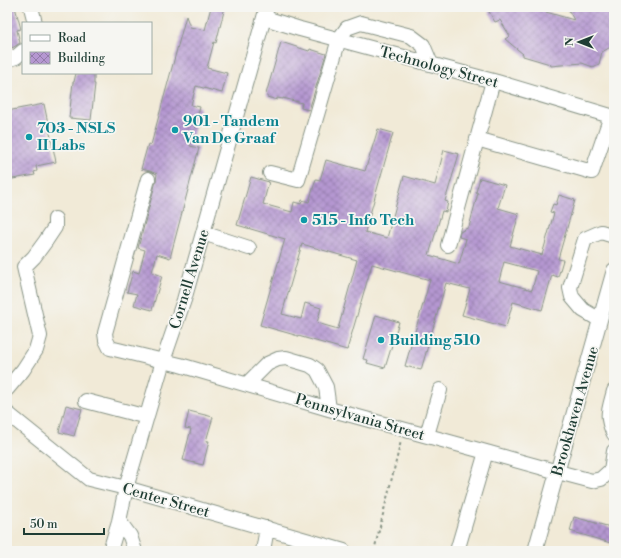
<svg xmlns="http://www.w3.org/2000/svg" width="621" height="558" font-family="'Libre Bodoni',serif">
	<defs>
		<pattern id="building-cross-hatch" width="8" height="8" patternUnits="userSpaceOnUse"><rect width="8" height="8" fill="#b597d1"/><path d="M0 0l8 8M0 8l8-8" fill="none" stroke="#937caa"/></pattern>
	</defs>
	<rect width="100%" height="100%" fill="#f6f6f2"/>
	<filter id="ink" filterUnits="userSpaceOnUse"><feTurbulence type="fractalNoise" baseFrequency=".025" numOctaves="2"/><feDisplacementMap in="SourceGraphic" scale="8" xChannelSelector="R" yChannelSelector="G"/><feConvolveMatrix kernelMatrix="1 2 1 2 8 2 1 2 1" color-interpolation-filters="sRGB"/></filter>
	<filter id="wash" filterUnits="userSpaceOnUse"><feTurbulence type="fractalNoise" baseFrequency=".012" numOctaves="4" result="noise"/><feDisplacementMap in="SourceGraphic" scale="16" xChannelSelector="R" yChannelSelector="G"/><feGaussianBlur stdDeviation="0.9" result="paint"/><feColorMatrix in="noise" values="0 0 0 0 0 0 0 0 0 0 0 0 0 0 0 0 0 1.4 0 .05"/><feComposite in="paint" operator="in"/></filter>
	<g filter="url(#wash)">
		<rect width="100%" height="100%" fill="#f1ead7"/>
		<g id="blocks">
			<path fill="url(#building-cross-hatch)" fill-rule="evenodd" d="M7,7H15L21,29L17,30L20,43L14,47L7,49Z
				M211,7H225L216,43L214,42L207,68L227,73L222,93L196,86L191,105L200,107L190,146L199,148L170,258L157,254L152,272L162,276L152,310L134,305L137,294L127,292L133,271L139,273L145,250L138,248L156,181L157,174L150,171L141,169L148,144L151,145L186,16L190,27L205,30Z
				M493,7H540L546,12L574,20L567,7H614V45L602,52L599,64L593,67L582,63L551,66L550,64L523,56V54L505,39L510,36L500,20L495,22L488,10Z
				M281,42L309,51L310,49L326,54L309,110L301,108L302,103L283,98V99L277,98V100L267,97V95L266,94Z
				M76,73H94V84H95L91,120L69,118L73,82H74Z
				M44,104L56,162L36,166L37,171L34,172L35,175L7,180V111Z
				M378,129L393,133L365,232L387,238L404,176L435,185L444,150L459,154L445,201L448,202L446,212L442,211L429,255L459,264L466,239L459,237L460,232L469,227L478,193L476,192L480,178L505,185L498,208L519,214L510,246L542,255L554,213L550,212L553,204L556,205L559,195L575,200L558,259L563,260L558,277L552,275L542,310L513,302L506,327L462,315L470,289L446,283L421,370L405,366L430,280L372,264L347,350L260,325L285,239L237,225L251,177L269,182L263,204L292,212L294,202L301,204L302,200L309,202L316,179L320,180L326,160L365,171ZM302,244L357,260L338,329L317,323L321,308L305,303L301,319L282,314ZM504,262L537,271L532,290L499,281Z
				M376,315L399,322L385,368L367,363L368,360L363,359Z
				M66,405L82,409L74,436L59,432Z
				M189,411L213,417L206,441H209L203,465L183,460L191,429L185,428Z
				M574,517L614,528V544L570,531Z"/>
		</g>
	</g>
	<g filter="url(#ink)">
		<use href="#blocks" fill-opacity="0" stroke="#889486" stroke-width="1"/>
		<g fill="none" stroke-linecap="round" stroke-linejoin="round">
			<defs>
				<path id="minor" d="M31,7L35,23
					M265,18L300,29L497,82L614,117
					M7,60L16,57L23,51
					M477,139L592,172L611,116
					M270,173L298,180L339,39L347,28L361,23L411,36L423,45L431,64
					M148,179L105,333L106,340L110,348L180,365L329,409L486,452L558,472L592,481L601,479L611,470L614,451
					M203,233L249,248
					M448,245L493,81
					M600,320L583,310L572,297L570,288L585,239L601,232L614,236
					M247,384L267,364L278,359L286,358L310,365L317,370L326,387L329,409
					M7,389L23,370L36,350L40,336L24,267L34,257L45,242L55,227V219
					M614,391C609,410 605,416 614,434
					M86,401L147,417
					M7,413L89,479L126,488L344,551
					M427,435L440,390
					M119,521L130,536L135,551
					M110,551L119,521L126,488L163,361L184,300L267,7
					M263,551L267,528
					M457,551L486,452
					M535,551L614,270"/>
			</defs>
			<use href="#minor" stroke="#889486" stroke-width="16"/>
			<path stroke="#889486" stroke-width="2" stroke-dasharray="3 3" stroke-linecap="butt" d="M374,551L401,441"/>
			<use href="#minor" stroke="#fff" stroke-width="14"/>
		</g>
	</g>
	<g fill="#0f9aa8" stroke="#f6f6f2" stroke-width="1.5">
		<circle cx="175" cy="130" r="4"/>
		<circle cx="29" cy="137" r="4"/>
		<circle cx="304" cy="220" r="4"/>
		<circle cx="381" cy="340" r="4"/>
	</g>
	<g text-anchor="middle" stroke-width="3.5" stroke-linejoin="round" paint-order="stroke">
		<g font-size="15" fill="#1f3d34" stroke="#f6f6f2">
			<text transform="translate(439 67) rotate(15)" y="5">Technology Street</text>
			<text transform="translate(189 279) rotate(-73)" y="5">Cornell Avenue</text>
			<text transform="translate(575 411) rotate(-74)" y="5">Brookhaven Avenue</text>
			<text transform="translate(360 417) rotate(16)" y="5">Pennsylvania Street</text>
			<text transform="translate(166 500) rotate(16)" y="5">Center Street</text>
		</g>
		<g font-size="15" font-weight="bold" fill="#0d838f" stroke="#f6f6f2" text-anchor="start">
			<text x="183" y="126">901 - Tandem<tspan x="183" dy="17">Van De Graaf</tspan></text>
			<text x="37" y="133">703 - NSLS<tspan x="37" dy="17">II Labs</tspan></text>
			<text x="312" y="225">515 - Info Tech</text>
			<text x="389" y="345">Building 510</text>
		</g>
	</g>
	<rect width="621" height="558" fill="none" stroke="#f6f6f2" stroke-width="24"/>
	<rect x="22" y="22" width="130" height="52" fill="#f6f6f2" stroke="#a0aca6"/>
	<rect x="30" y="35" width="20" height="6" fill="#ffffff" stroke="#a0aca6"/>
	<text x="58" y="42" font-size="12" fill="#1f3d34">Road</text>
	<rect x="30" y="52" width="20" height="12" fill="url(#building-cross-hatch)" stroke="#a0aca6"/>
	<text x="58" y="62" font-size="12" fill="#1f3d34">Building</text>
	<g transform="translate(579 42) rotate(270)" stroke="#f6f6f2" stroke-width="3" paint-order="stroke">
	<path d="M0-3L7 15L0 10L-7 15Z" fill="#1f3d34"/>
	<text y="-6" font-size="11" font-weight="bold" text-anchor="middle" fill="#1f3d34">N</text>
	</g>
	<path d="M24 528v6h80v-6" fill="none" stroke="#1f3d34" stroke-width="2"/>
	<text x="30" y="528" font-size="12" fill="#1f3d34" stroke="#f6f6f2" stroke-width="3" paint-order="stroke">50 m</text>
</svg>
